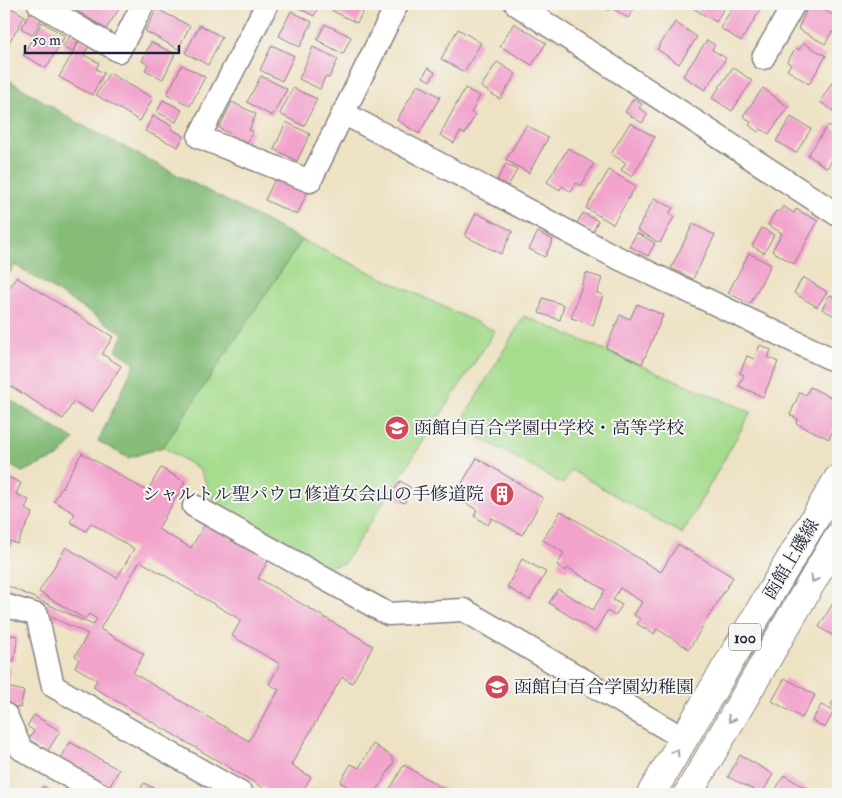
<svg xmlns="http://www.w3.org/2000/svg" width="842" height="798" font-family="'IM FELL Double Pica','Noto Serif JP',serif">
	<rect width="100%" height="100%" fill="#f6f6f2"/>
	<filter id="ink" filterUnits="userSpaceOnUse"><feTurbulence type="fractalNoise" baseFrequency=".02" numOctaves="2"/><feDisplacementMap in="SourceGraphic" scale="10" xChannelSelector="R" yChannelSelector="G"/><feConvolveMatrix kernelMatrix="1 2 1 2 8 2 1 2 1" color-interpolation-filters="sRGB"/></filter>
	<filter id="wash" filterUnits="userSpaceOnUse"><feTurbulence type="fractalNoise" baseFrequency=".0096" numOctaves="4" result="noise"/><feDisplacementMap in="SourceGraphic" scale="20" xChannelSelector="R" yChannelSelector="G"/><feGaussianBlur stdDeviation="1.12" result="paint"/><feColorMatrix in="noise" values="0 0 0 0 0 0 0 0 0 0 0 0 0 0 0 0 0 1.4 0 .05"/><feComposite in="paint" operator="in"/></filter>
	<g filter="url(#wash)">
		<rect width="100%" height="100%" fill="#eee2c4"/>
		<path fill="#a5dc8d" stroke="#647f64" d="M302,240L495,331L344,563L319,569L217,505L199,469L163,447Z
			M524,316L751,412L682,534L571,470L563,484L459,426Z"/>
		<path fill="#84bc78" stroke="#536f5a" d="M4,77L78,123L302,240L163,447L128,458L98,441L135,363L116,350L124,334L15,265L4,281Z
			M4,396L74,440L58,457L22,472L4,462Z"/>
		<g id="blocks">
			<path fill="#f2a3cc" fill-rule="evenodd" d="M4,4L25,16L6,47L4,46Z
				M80,4H118L121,6L106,29L76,10Z
				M293,4H320L314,16L292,5Z
				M334,4H367L357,23L331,10Z
				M600,4H637L628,18L611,7L609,10Z
				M686,4H726L716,22Z
				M735,4H759L763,6L741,41L720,28Z
				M809,4H814L838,18V35L832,32L825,44L798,29Z
				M157,9L190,26L178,49L145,31Z
				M31,11L42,18L32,35L21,28Z
				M291,11L312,22L300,47L279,36Z
				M42,22L65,36L46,68L23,55Z
				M675,22L697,37L679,64L657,49Z
				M514,23L546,43L532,65L500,46Z
				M325,24L351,37L343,54L317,40Z
				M200,25L222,37L208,65L185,53Z
				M458,29L481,43L464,72L441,59Z
				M72,33L80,38L72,52L63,47Z
				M81,39L90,44L84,55L99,63L96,69L104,73L92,95L59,77Z
				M707,40L715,45L712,50L726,58L705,90L683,76Z
				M151,42L175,54L163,79L145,70L148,64L142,61Z
				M803,43L826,56L809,84L787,70L791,64L787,62L796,48L799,50Z
				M272,45L294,56L282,81L260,70Z
				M313,47L338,59L329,78L325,77L320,89L299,79Z
				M497,62L516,74L500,99L481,87Z
				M182,65L205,77L190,106L167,94Z
				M733,67L752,81L732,111L712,98Z
				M428,68L435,72L430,81L423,77Z
				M109,73L153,98L140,121L96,95Z
				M838,73V114L820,102Z
				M261,76L287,89L272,116L247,102Z
				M418,84L440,97L419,134L397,120Z
				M293,88L317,99L304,126L280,114Z
				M465,88L480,96L471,113L475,115L465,134L460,132L454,143L440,135Z
				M763,88L788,107L769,134L761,129L758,132L749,125L751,122L743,116Z
				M634,98L642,104L639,108L648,114L642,123L625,112Z
				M163,100L182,110L176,122L157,112Z
				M232,102L256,114L249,130L253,131L247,143L219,128Z
				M153,116L173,126L171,129L184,136L178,147L145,131Z
				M791,117L811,129L796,153L776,141Z
				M286,122L310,134L297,161L274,149Z
				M630,123L655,137L632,177L621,170L626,163L611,154Z
				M526,125L548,138L529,173L506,160Z
				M828,125L838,132V151L827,168L808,155Z
				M568,148L594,164L581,186L576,183L571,192L562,186L560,190L547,182Z
				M506,164L517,170L508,186L497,180Z
				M609,170L636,186L613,224L586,208Z
				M276,177L308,191L297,215L265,200Z
				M654,198L673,208L669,214L674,217L660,243L637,230Z
				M783,206L794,213L796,209L818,221L794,264L772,251L782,233L768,225L776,211L779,212Z
				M476,213L513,231L501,254L465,236Z
				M583,213L598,221L593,232L577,223Z
				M693,224L715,235L693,279L671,268Z
				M762,228L774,235L764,253L752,246Z
				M538,232L553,240L545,257L529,249Z
				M637,233L655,243L648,256L629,246Z
				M749,253L771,265L750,304L728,293Z
				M586,273L602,278L597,293L603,295L593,325L571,318Z
				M16,277L113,337L102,354L121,366L92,412L74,401L63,419L4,382V297Z
				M803,277L827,292L817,307L794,293Z
				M830,295L838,299V310L835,316L822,309Z
				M543,298L564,305L560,320L539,313Z
				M637,304L663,315L642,364L606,348L620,315L630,319Z
				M760,345L771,350L768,357L778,362L763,397L739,386L744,375L740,373L747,356L754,359Z
				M810,387L838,401V418L829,439L796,423L798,419L790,415L800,392L806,395Z
				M82,453L147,491L161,468L185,482L158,529L191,548L206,522L269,559L258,578L373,646L352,683L342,677L291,765L311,777L301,794H274L93,687L97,680L75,667L79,659L75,656L88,634L4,595V584L93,625L97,619L89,614L85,619L39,592L66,547L117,578L134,549L91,523L86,531L70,522L75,514L54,501ZM140,561L241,620L232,636L280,664L269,684L279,690L249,741L133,673L144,654L100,629Z
				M477,458L543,498L522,535L492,518L488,525L474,516L477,510L464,502L472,489L462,483Z
				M4,475L21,483L16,494L29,500L25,509L33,513L17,544L10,541L4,554Z
				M400,481L413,489L404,503L391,495Z
				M561,511L661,572L678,544L733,577L689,649L657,629L654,634L637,624L640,619L634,615L642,602L620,588L613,600L622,605L615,616L607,611L595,632L549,603L558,589L593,610L605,590L568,568L566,571L557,565L564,553L543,540Z
				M522,559L546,572L530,600L507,587Z
				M833,603L838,607V639L819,627Z
				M4,634L18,636L14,661L4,660Z
				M4,667L11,669L7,687L24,691L20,708L4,705Z
				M785,678L815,695L802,718L772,701Z
				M838,696V710L831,704Z
				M821,705L834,711L825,728L812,721Z
				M34,715L60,731L46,754L27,742L34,731L27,726Z
				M70,742L119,770L109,788L60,760Z
				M373,744L391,756L394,762L375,794H342L347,786L340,782L351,764L359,768Z
				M740,755L773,774L762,794L728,777Z
				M404,765L452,794H387Z
				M784,775L815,794H773Z
				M144,783L164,794H138Z
				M43,786L57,794H38Z
				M311,788L321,794H307Z"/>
		</g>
	</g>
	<g filter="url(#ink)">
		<use href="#blocks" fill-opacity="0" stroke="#888280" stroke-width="1"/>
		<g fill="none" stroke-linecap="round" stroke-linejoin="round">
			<defs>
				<path id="minor" d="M39,4L119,51L143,4
					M267,4L199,137L310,181L397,4
					M516,4L838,215
					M763,58L794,4
					M343,113L614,256L838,362
					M194,506L388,614L464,610L669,730
					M4,605L37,615L53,686L242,794
					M4,714L6,715L21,749L100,794"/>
				<path id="major" d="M651,794L838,479
					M688,794L838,537"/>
			</defs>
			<use href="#minor" stroke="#888280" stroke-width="25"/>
			<use href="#major" stroke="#888280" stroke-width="30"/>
			<use href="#minor" stroke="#fff" stroke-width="22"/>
			<use href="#major" stroke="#fff" stroke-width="28"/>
		</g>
		<defs><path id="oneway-chevron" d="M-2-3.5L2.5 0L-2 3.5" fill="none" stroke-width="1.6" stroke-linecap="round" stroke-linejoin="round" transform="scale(1.25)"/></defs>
		<g stroke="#9c9ca7">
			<use href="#oneway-chevron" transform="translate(814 579) rotate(120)"/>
			<use href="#oneway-chevron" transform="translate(731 719) rotate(120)"/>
			<use href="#oneway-chevron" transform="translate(676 752) rotate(-59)"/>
		</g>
	</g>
	<defs>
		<symbol id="school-disc" viewBox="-11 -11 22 22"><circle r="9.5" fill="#d1495b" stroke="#f6f6f2"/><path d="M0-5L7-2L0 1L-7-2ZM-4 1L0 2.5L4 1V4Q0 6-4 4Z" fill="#fff"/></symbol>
		<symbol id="building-disc" viewBox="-11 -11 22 22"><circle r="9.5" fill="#d1495b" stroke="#f6f6f2"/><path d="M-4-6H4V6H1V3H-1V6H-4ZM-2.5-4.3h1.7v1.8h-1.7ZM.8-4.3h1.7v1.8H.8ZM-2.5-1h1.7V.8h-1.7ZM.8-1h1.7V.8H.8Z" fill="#fff"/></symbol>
	</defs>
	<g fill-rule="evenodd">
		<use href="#school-disc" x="383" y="414" width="28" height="28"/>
		<use href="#building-disc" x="488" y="480" width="28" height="28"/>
		<use href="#school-disc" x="483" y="673" width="28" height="28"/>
	</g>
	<g text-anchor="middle" stroke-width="4" stroke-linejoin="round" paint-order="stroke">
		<rect fill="#f6f6f2" stroke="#626272" stroke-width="1" x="729" y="623.5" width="32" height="27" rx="4"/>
		<g font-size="16" font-weight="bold" fill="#22223b">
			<text x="745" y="643">100</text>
		</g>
		<g font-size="18" fill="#22223b" stroke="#f6f6f2" text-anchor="start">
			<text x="414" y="434">函館白百合学園中学校・高等学校</text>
			<text x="484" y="500" text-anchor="end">シャルトル聖パウロ修道女会山の手修道院</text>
			<text x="514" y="693">函館白百合学園幼稚園</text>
		</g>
		<g font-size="18" fill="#22223b" stroke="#f6f6f2">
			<text transform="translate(791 559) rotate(-59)" y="6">函館上磯線</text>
		</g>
	</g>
	<rect width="842" height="798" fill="none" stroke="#f6f6f2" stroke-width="20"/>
	<path d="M25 45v8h154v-8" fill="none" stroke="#22223b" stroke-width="2.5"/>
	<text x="32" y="45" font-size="15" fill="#22223b" stroke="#f6f6f2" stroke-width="4" paint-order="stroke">50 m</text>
</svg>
